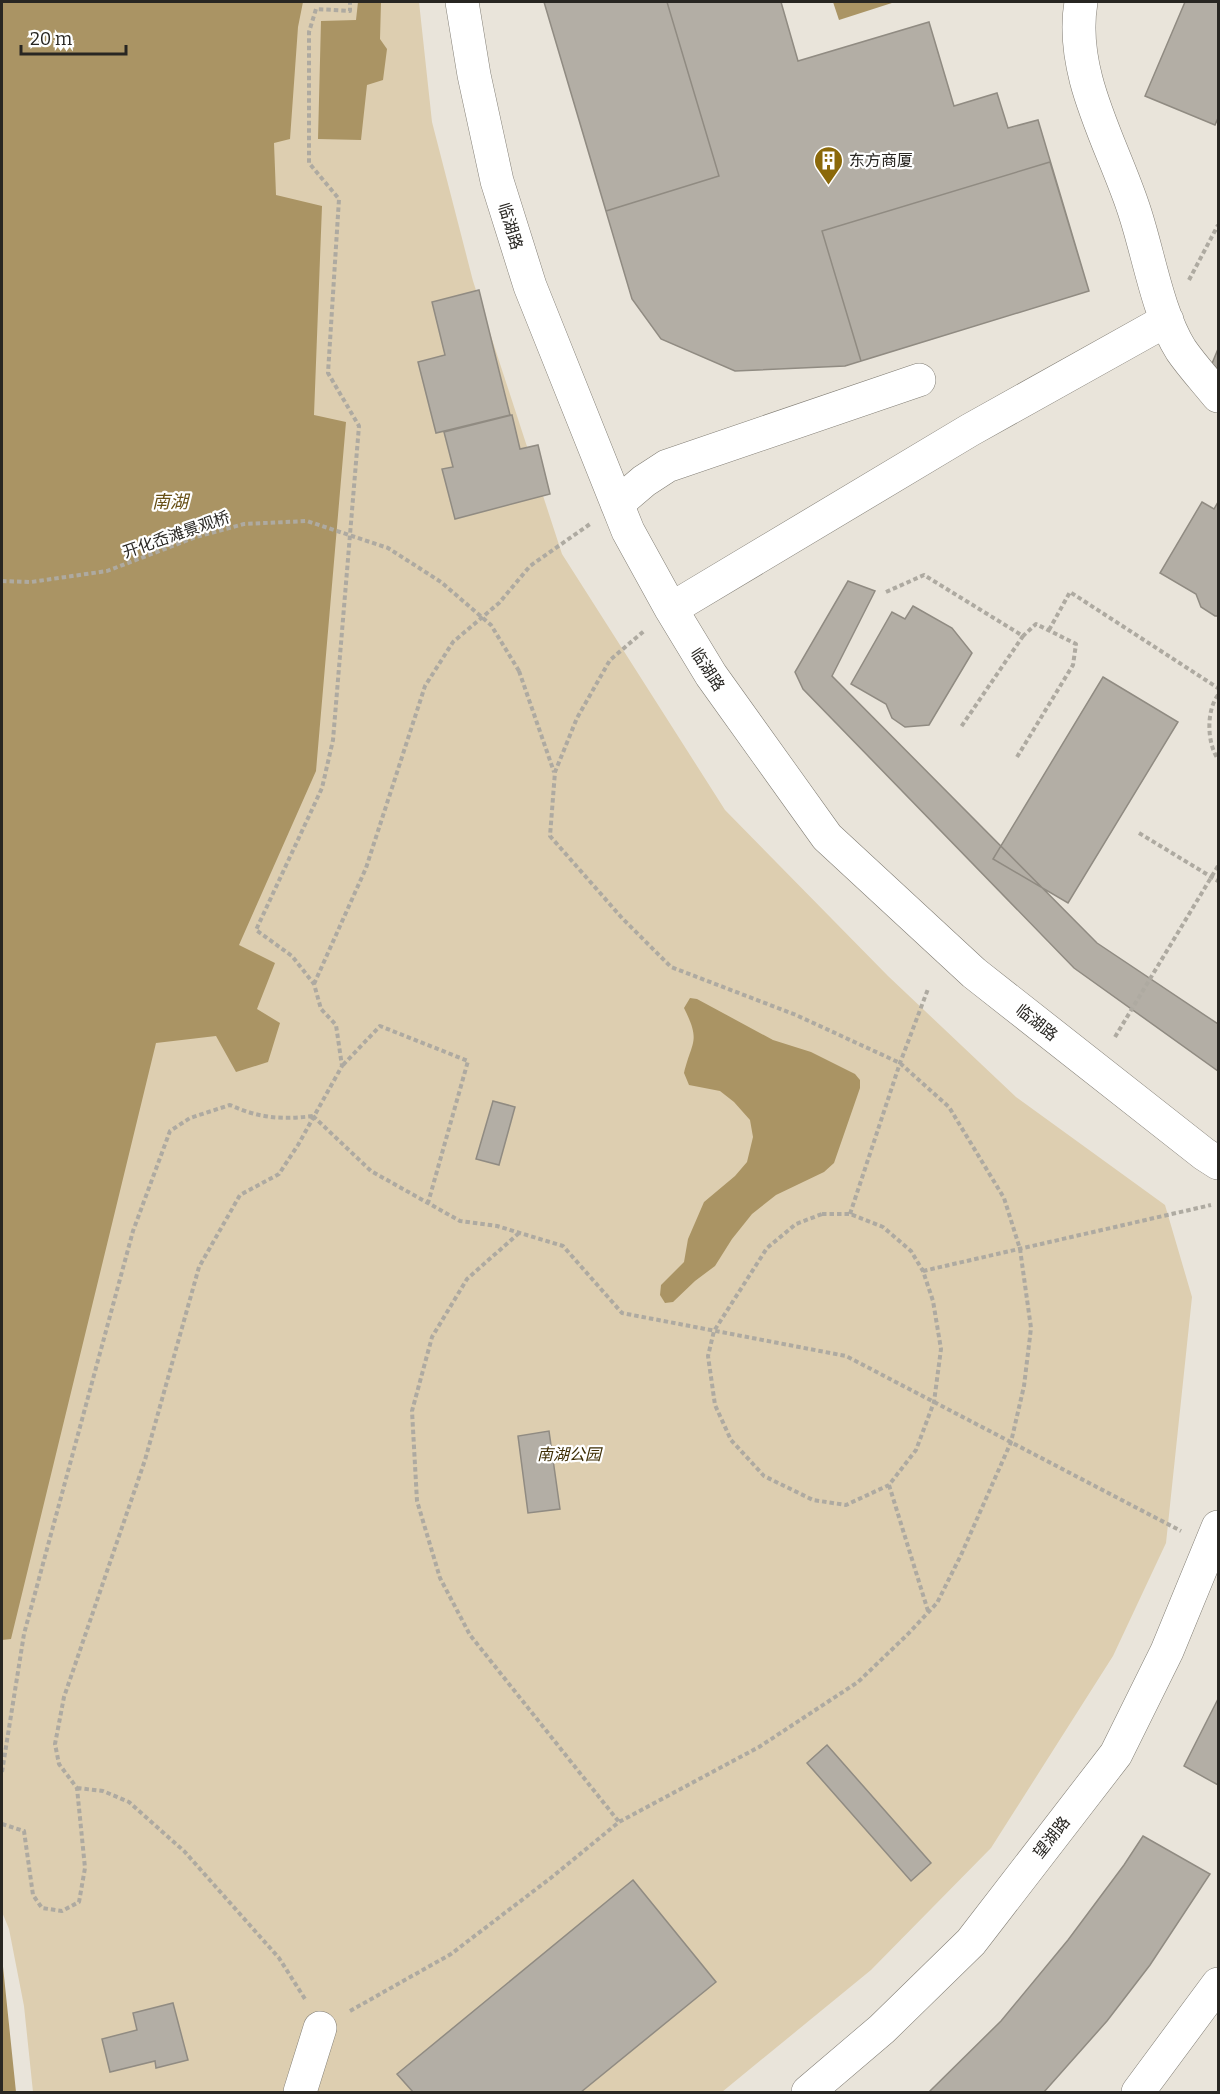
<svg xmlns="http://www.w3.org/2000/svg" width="1220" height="2094" font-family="Bitter,'Noto Sans SC',serif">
	<rect width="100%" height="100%" fill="#e9e4da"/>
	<path fill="#ddceb0" d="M2,2H419L432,122L473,281L562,554L725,810L888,976L1016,1097L1165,1205L1192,1297L1166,1543L1113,1656L991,1848L871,1970L722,2092H33L24,2006L9,1929L2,1912Z"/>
	<path fill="#aa9464" d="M2,2H303L298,27L290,139L274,143L276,195L322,206L314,415L346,422L316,771L239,945L275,963L257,1009L280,1023L268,1062L236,1072L216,1036L156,1043L11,1639L2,1640Z
		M358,2H381L380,39L387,49L383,80L367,85L361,140L318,139L321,21L356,20Z
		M833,2H895L839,20Z
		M690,998L697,999L773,1040L811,1052L855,1074L860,1080V1088L834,1163L824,1172L776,1195L752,1214L732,1239L715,1266L695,1281L673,1302L665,1303L660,1295L661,1285L684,1262L688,1239L704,1202L735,1176L747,1162L753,1137L750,1120L734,1102L720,1091L689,1085L684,1073C692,1040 701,1042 684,1008Z
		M2,1957L16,2092H2Z"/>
	<path fill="#b3aea5" stroke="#908b82" stroke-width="1.5" d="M544,2H781L798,61L929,22L954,106L997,93L1008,128L1038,120L1089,291L845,366L735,371L661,339L632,299Z
		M544,2H667L719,176L606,211Z
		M1185,2H1218V118L1215,125L1145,96Z
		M1050,162L1089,291L861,361L822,231Z
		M479,290L510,415L436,433L418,362L445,355L432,302Z
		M1218,349V370L1211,366Z
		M512,415L520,449L538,445L550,494L455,519L442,469L453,467L444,432Z
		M1202,502L1214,509L1218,502V616H1215L1201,607L1196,594L1160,573Z
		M848,581L875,591L832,676L1097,943L1218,1024V1071L1074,968L803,689L795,672Z
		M913,606L952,628L972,653L929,725L905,727L892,718L886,704L851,684L892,612L905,619Z
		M1103,677L1178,722L1068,903L993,859Z
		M493,1101L515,1107L499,1165L476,1159Z
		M549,1431L560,1509L528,1513L518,1436Z
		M1218,1699V1785L1184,1766Z
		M827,1745L931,1863L911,1881L807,1763Z
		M1143,1836L1210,1874L1150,1965L1107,2021L1044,2092H929L1001,2021L1068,1940L1124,1865Z
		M633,1880L716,1982L581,2092H413L397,2074Z
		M173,2003L188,2060L156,2068L155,2061L110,2072L102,2039L137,2030L133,2013Z"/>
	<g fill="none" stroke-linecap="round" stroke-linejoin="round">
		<defs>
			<path id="minor" d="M462,2L474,75L497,181L530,286L628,531L671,609L711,675L827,837L974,973L1204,1154L1218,1163
				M1081,2C1069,73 1111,141 1133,207C1148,250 1157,312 1181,350C1192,366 1206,381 1218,396
				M617,504L644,481L667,466L919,380
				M671,609L970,430L1167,320
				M300,2092L320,2028
				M808,2092L882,2029L971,1942L1116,1754L1167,1651L1218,1527
				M1138,2092L1218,1984"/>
		</defs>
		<use href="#minor" stroke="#827e75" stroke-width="34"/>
		<path stroke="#aeaaa1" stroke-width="4" stroke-dasharray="4.5 3" stroke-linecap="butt" d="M1189,280L1218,225
			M886,592L924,575L1023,636L961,727
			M1049,630L1070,592L1218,688
			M519,671L554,772
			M1218,695C1206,711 1207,743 1218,759
			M1017,757L1073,665L1076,644L1036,624L1023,636
			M1139,833L1218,881
			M314,984L366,868L425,686L453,642L499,603L530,566L590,524
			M1115,1037L1218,866
			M343,1065L380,1026L468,1061L428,1203
			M313,1116L371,1171L460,1221L497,1226L563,1246L622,1313L846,1356L1181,1531
			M822,1214H850L883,1227L911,1251L923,1271L933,1301L941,1349L934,1402L916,1450L889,1485L846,1505L813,1500L764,1476L731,1440L715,1405L708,1356L714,1331L767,1248L796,1224Z
			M850,1214L900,1063L928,989
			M519,1233L467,1279L432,1337L412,1411L417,1501L440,1578L470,1635L619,1822
			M923,1271L1211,1205
			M889,1485L928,1611
			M2,1772L24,1634L133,1231L170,1131L190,1118L230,1105C259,1118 281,1120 313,1116
			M77,1788L103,1791L129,1802L184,1851L279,1958L305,1999
			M2,1824L24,1831L33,1895L42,1908L62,1911L79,1902L85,1868L77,1788L59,1764L55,1744L64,1697L145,1460L199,1267L240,1195L279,1174L298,1145L342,1066L336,1025L321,1009L314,984L292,956L256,930L322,788L333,740L359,426L328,373L339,199L309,163V32L316,9L350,11V2
			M350,2011L451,1954L552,1877L619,1822L759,1747L858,1682L907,1635L937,1603L961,1555L1011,1442L1024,1386L1031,1328L1020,1249L1004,1198L949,1107L900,1063L796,1015L671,967L622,918L550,836L555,772L577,718L610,660L644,631"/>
		<use href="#minor" stroke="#fff" stroke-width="33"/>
		<path stroke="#aeaaa1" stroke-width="4" stroke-dasharray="4.5 3" stroke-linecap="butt" d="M2,581L31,582L107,571L196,537L244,524L307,521L388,548L441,582L491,625L519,671"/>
	</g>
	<defs>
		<symbol id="building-pin" viewBox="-11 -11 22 30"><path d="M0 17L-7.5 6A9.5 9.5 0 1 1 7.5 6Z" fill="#8b690a" stroke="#fff"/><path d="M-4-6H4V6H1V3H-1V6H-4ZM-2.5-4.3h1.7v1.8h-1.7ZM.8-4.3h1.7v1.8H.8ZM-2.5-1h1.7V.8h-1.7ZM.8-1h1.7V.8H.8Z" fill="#fff"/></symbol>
	</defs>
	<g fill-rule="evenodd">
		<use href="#building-pin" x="812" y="144" width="33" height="45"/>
	</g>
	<g text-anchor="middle" stroke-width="4.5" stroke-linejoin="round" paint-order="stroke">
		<g font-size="16" fill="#282622" stroke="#fff" text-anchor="start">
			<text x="849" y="166">东方商厦</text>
		</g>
		<g font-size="16" fill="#282622" stroke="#fff">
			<text transform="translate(511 226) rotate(73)" y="6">临湖路</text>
			<text transform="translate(176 534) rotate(-19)" y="6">开化岙滩景观桥</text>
			<text transform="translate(708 669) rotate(57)" y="6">临湖路</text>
			<text transform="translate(1037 1022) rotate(38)" y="6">临湖路</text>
			<text transform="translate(1051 1837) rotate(-52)" y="6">望湖路</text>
		</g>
		<g font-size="16" font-style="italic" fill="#3d2d03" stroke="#fff">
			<text x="569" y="1460">南湖公园</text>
		</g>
		<g font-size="18" font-style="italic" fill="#685016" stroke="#fff">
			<text x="170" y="508">南湖</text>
		</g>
	</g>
	<rect width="1220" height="2094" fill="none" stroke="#282622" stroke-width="6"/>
	<path d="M21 45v9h105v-9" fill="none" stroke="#282622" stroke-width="3"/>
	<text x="30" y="45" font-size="18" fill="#282622" stroke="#ffffff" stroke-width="4.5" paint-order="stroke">20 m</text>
</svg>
